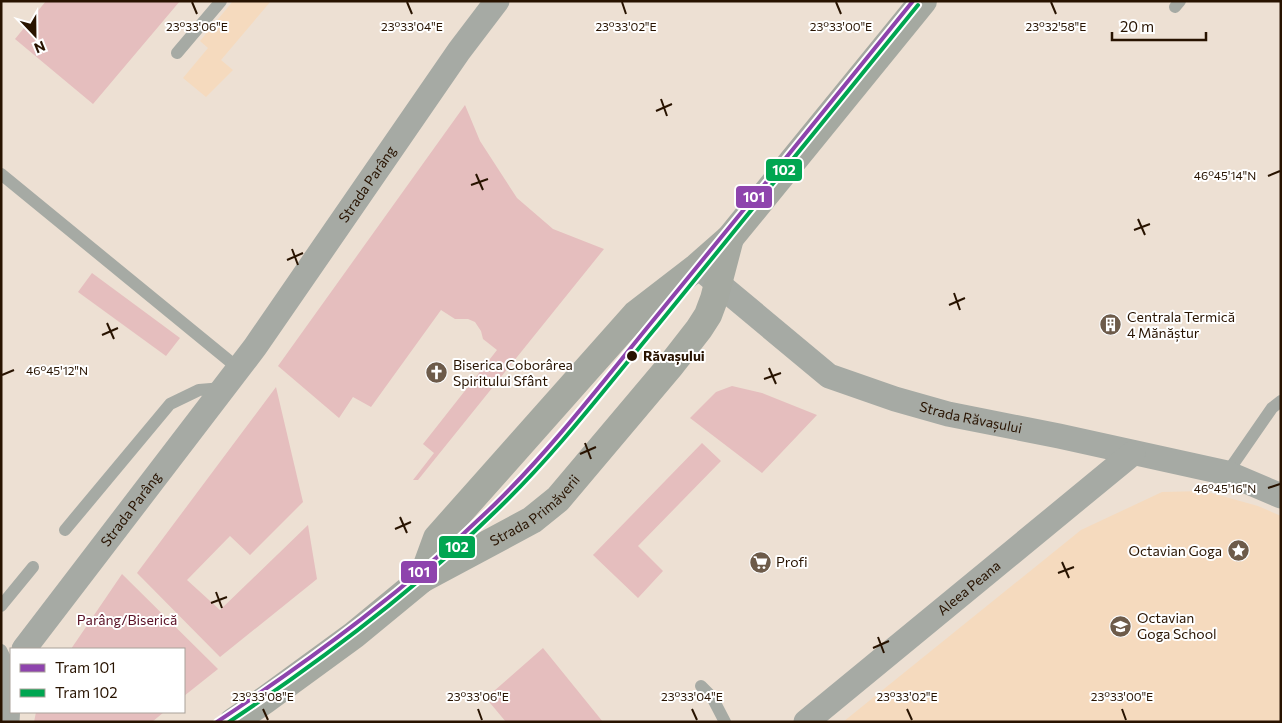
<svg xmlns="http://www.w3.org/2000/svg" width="1282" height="723" font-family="Commissioner,sans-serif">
	<rect width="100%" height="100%" fill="#ede0d3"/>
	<path fill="#f5dabe" d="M233,1H271L221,60L233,70L206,97L183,78L208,48L200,41Z
		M1204,491L1258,506L1281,516V722H843L1081,530L1162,492Z"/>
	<path fill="#e5bebe" d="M46,1H180L93,104L15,39Z
		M465,105L480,141L517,198L553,229L604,249L418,480H413L434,453L423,444L497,350L483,339L481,331L475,322L468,319H455L441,310L371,407L353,397L339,418L278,366Z
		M92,273L180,338L166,356L78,292Z
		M732,386L762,393L817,415L762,473L690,418L716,392Z
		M276,387L303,502L250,555L230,536L187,580L220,610L308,525L317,579L220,657L137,573Z
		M702,443L721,461L638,546L663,571L638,598L593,555Z
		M122,574L218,669L184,696V649H71Z
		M543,648L603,722H506L486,698Z
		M36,712H164L152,722H34Z"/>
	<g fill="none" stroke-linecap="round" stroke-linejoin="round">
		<path stroke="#a6aaa4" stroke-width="12" d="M1175,7L1180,1
			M177,53L221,1
			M1,174L238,368
			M1227,473L1272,408L1281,401
			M65,530L170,404L199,390L223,388
			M1,606L33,567
			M1,650L10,668
			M701,686L712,697L725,722"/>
		<g stroke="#a6aaa4" stroke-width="25">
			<path id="s1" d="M703,271L829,376L895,399L948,414L1059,436L1227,473L1281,496"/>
			<path id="s2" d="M24,649L255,347L459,51L497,1"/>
			<path d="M7,722L10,668"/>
			<path id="s3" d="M806,722L1133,453"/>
		</g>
		<g stroke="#a5a9a1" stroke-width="28">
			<path d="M422,579L437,538L636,314L697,267L730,238L923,1"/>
			<path id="s4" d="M233,722L265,700L354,635L422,579L532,520L558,499L671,365L699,329L708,315L714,299L730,238"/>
		</g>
		<defs>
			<path id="tram-1" d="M217,722C316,656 411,586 496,503C552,448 601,384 651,323C739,216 826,109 913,1"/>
			<path id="tram-2" d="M229,722C325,658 418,588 500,507C558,451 607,386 658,325C745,219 831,112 918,5"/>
		</defs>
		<use href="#tram-1" stroke="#fff" stroke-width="8"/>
		<use href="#tram-2" stroke="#fff" stroke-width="8"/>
		<use href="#tram-1" stroke="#8e44ad" stroke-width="4"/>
		<use href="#tram-2" stroke="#00a651" stroke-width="4"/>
	</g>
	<path fill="none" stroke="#281300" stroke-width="2" d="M192,2L197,14M407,2L412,14M622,2L626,14M836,2L841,14M1051,2L1056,14M661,99L667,116M656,111L672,104M476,174L483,190M1268,176L1280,171M471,185L488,179M1138,219L1145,235M1134,230L1150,224M292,249L298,265M287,260L303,253M954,293L960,310M949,305L965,298M107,323L114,339M102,335L118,328M769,368L776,384M2,375L14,370M764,379L781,373M585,443L591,459M580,454L596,447M1268,488L1280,484M400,517L407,533M395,529L411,522M1062,562L1069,578M1058,573L1074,567M216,592L222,608M211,603L227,597M878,637L884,653M873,648L889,641M263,709L268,720M478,709L482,720M692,709L697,720M907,709L912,720M1122,709L1126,720"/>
	<defs>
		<symbol id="building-disc" viewBox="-11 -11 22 22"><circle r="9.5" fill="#6d5b4a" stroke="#fff"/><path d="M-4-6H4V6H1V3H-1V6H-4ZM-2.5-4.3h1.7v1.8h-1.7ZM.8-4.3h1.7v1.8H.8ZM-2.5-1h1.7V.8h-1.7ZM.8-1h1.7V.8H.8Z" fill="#fff"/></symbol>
		<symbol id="church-disc" viewBox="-11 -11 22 22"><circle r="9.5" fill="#6d5b4a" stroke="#fff"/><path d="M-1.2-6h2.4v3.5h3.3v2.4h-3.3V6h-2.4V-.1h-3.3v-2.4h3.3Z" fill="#fff"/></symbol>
		<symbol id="sight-disc" viewBox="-11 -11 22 22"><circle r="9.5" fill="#6d5b4a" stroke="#fff"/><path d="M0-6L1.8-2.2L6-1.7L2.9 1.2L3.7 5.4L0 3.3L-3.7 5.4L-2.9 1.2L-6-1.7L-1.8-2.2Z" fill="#fff"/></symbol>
		<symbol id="supermarket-disc" viewBox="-11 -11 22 22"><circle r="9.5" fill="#6d5b4a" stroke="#fff"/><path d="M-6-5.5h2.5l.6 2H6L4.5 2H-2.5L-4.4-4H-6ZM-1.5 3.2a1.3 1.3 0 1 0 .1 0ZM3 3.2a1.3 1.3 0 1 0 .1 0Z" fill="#fff"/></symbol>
		<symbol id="school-disc" viewBox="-11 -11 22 22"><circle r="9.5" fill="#6d5b4a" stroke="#fff"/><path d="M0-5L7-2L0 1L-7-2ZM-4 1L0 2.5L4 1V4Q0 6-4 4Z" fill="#fff"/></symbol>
	</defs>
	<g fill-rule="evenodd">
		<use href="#building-disc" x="1098" y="312" width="25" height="25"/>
		<use href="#church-disc" x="424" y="360" width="25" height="25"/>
		<use href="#sight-disc" x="1226" y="538" width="25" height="25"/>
		<use href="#supermarket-disc" x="748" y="550" width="25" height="25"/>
		<use href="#school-disc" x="1108" y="614" width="25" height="25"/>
	</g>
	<circle fill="#281300" stroke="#fff" stroke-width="2" cx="632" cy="356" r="6"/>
	<g text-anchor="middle" stroke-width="4" stroke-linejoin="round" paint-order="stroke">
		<g font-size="14" fill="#281300" stroke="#fff">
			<text dy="5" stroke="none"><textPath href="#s2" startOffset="578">Strada Parâng</textPath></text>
			<text dy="5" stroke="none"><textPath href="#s1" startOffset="312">Strada Răvașului</textPath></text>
			<text dy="5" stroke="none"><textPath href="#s2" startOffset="176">Strada Parâng</textPath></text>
			<text dy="5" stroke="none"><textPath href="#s4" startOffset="370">Strada Primăverii</textPath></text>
			<text dy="5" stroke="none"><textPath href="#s3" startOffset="211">Aleea Peana</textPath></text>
		</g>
		<g font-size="14" fill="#281300" stroke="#fff" text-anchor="start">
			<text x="1127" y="322">Centrala Termică<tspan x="1127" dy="16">4 Mănăștur</tspan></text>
			<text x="453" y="370">Biserica Coborârea<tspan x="453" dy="16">Spiritului Sfânt</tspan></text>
			<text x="1222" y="556" text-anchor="end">Octavian Goga</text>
			<text x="776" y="567">Profi</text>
			<text x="1137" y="623">Octavian<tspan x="1137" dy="16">Goga School</tspan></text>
		</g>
		<g font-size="14" font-weight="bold" fill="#281300" stroke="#fff" text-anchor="start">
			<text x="643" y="361">Răvașului</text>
		</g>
		<g font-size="14" fill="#591025" stroke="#fff">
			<text x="127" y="625">Parâng/Biserică</text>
		</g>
	</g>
	<g font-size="12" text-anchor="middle" fill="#281300" stroke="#fff" stroke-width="4" stroke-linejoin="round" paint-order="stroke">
		<text x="197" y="31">23°33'06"E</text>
		<text x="412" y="31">23°33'04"E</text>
		<text x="626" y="31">23°33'02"E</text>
		<text x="841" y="31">23°33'00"E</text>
		<text x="1056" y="31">23°32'58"E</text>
		<text x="1225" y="180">46°45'14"N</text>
		<text x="57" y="375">46°45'12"N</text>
		<text x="1225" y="493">46°45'16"N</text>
		<text x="263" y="701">23°33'08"E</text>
		<text x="478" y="701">23°33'06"E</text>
		<text x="692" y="701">23°33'04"E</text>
		<text x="907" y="701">23°33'02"E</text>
		<text x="1122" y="701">23°33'00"E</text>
	</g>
	<g stroke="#fff" stroke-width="2">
		<rect x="765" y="158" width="38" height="24" rx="5" fill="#00a651"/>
		<rect x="735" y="185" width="38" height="24" rx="5" fill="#8e44ad"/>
		<rect x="438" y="535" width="38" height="24" rx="5" fill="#00a651"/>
		<rect x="400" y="560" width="38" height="24" rx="5" fill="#8e44ad"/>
	</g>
	<g font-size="14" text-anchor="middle" font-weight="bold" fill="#fff">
		<text x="784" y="175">102</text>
		<text x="754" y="202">101</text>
		<text x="457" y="552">102</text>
		<text x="419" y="577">101</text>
	</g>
	<rect width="1282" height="723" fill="none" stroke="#281300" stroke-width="5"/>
	<rect x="10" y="648" width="175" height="65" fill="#ffffff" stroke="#a9a199"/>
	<rect x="20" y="664" width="25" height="8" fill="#8e44ad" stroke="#a9a199"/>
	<text x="55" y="673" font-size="15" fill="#281300">Tram 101</text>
	<rect x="20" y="689" width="25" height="8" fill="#00a651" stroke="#a9a199"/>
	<text x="55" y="698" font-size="15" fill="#281300">Tram 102</text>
	<g transform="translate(35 35) rotate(158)" stroke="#ffffff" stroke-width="4" paint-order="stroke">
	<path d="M0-4L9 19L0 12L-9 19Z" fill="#281300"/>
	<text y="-8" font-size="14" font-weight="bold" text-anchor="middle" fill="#281300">N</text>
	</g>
	<path d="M1112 32v8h94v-8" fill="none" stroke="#281300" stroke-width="2.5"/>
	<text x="1120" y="32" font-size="15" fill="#281300" stroke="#ffffff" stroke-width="4" paint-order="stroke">20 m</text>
</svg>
